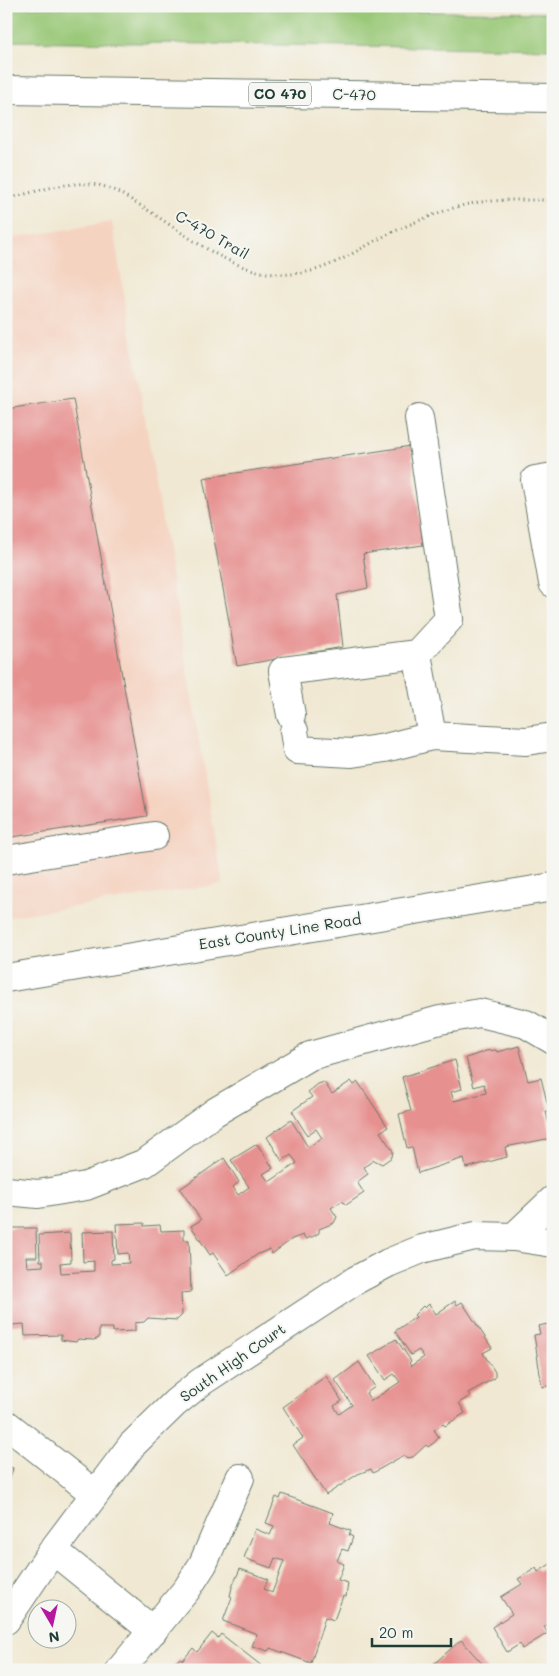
<svg xmlns="http://www.w3.org/2000/svg" width="559" height="1676" font-family="Mali,sans-serif">
	<rect width="100%" height="100%" fill="#f6f6f2"/>
	<filter id="ink" filterUnits="userSpaceOnUse"><feTurbulence type="fractalNoise" baseFrequency=".02" numOctaves="2"/><feDisplacementMap in="SourceGraphic" scale="10" xChannelSelector="R" yChannelSelector="G"/><feConvolveMatrix kernelMatrix="1 2 1 2 8 2 1 2 1" color-interpolation-filters="sRGB"/></filter>
	<filter id="wash" filterUnits="userSpaceOnUse"><feTurbulence type="fractalNoise" baseFrequency=".0096" numOctaves="4" result="noise"/><feDisplacementMap in="SourceGraphic" scale="20" xChannelSelector="R" yChannelSelector="G"/><feGaussianBlur stdDeviation="1.12" result="paint"/><feColorMatrix in="noise" values="0 0 0 0 0 0 0 0 0 0 0 0 0 0 0 0 0 1.4 0 .05"/><feComposite in="paint" operator="in"/></filter>
	<g filter="url(#wash)">
		<rect width="100%" height="100%" fill="#f0e8d2"/>
		<path fill="#f5d3c1" d="M112,222L223,884L6,917V239Z"/>
		<path fill="#99c877" stroke="#5c8256" d="M6,7L553,13V49L6,41Z"/>
		<g id="blocks">
			<path fill="#e6908f" d="M73,399L147,816L6,838V409Z
				M411,446L423,545L363,554L368,588L337,595L343,647L237,666L203,478Z
				M519,1046L528,1081L541,1078L549,1110L546,1111L552,1138L505,1147L507,1157L466,1168L464,1158L418,1173L412,1147L407,1148L399,1114L411,1111L402,1077L455,1060L462,1089L451,1092L454,1101L486,1093L484,1084L474,1087L466,1058L486,1051L496,1050L497,1052Z
				M351,1081L354,1085L358,1082L388,1127L380,1132L393,1151L392,1157L382,1164L374,1160L364,1167L368,1174L357,1182L364,1193L346,1205L342,1201L331,1208L337,1217L334,1223L319,1229V1233L312,1237L305,1239L303,1235L292,1239L272,1254L270,1249L258,1254L228,1275L213,1253L210,1255L191,1226L201,1220L180,1189L224,1158L239,1182L233,1187L238,1195L249,1187L231,1160L257,1144L273,1168L263,1174L269,1182L297,1163L291,1155L282,1161L267,1137L291,1120L308,1147L322,1138L316,1129L307,1135L292,1111L312,1097L308,1092L318,1084L324,1082L332,1094Z
				M144,1223V1226L160,1225L161,1231L184,1230V1240H189L191,1292L181,1293L182,1315L177,1320L148,1318L144,1322L135,1323V1331L113,1332V1328H99V1338L94,1340L78,1339L76,1342L61,1340V1335L25,1336L24,1324L12,1325L11,1328H6L7,1228H36L37,1257H26L27,1267L43,1266V1261H40L39,1235L70,1233L71,1262L60,1263L61,1273L94,1271V1261L83,1262L82,1232L113,1231L114,1259L111,1260V1264L129,1263L128,1253L118,1254L116,1224Z
				M455,1301L457,1305L462,1302L492,1348L483,1353L495,1372V1378L468,1393L470,1396L459,1403L465,1413L445,1426L443,1424L434,1430L439,1437L435,1442L428,1447L426,1445L413,1457L407,1458L404,1455L373,1473L371,1469L358,1474L326,1495L293,1445L303,1438L283,1407L326,1376L342,1401L334,1406L339,1414L352,1405L335,1380L359,1362L375,1387L366,1393L371,1401L400,1382L394,1374L385,1380L369,1356L396,1339L411,1361L409,1363L411,1366L424,1357L419,1350L411,1355L395,1331L416,1317L414,1315L423,1306L425,1308L429,1304L436,1314Z
				M553,1323V1385L542,1387L534,1335L540,1334L538,1326Z
				M6,1466L13,1468L7,1490H6Z
				M282,1494L333,1513L330,1523L351,1531L349,1535L353,1537L348,1551L342,1549L337,1561L344,1564L338,1580L348,1583L346,1597L343,1596L334,1620L325,1617L311,1663L270,1648L268,1651L252,1646L257,1634L223,1621L232,1597L230,1596L232,1587L240,1569L268,1579L264,1589L272,1593L284,1561L275,1558L271,1568L244,1558L255,1529L270,1535L274,1526L266,1523L276,1497L280,1499Z
				M552,1563L553,1622L544,1627L548,1633L522,1649L520,1644L507,1652L492,1627L512,1614L501,1597L522,1584L518,1579L536,1568L538,1572Z
				M212,1633L218,1638L221,1634L263,1667L261,1670H170L180,1658L183,1660L193,1648L197,1652Z
				M461,1640L488,1670H430L429,1668Z"/>
		</g>
	</g>
	<g filter="url(#ink)">
		<use href="#blocks" fill-opacity="0" stroke="#68796b" stroke-width="1"/>
		<g fill="none" stroke-linecap="round" stroke-linejoin="round">
			<defs>
				<path id="minor" d="M553,477L535,480L553,583
					M417,654L432,736
					M291,715L283,671L417,654L449,619L419,418
					M294,731L297,750L352,753L385,748L432,736L526,741L553,737
					M6,860L154,836
					M6,1191L38,1194L86,1186L145,1163L215,1112L310,1056L440,1020L480,1013L526,1024L553,1040
					M514,1237L553,1243
					M6,1424L95,1494
					M53,1550L153,1631
					M6,1620L53,1550L132,1445L175,1403L201,1382L356,1280L388,1263L422,1249L475,1236L514,1237L553,1200
					M120,1670L187,1589L203,1564L240,1478"/>
				<path id="major" d="M6,978L553,887"/>
				<path id="highway" d="M6,90L553,98"/>
			</defs>
			<use href="#minor" stroke="#68796b" stroke-width="30"/>
			<use href="#major" stroke="#68796b" stroke-width="30"/>
			<use href="#highway" stroke="#68796b" stroke-width="30"/>
			<path stroke="#68796b" stroke-width="3" stroke-dasharray="1 4" stroke-linecap="butt" d="M6,199C32,193 62,182 88,184C109,184 126,197 143,207C181,231 230,272 277,274C326,277 353,250 395,231C420,220 447,208 474,203C500,199 526,200 553,200"/>
			<use href="#minor" stroke="#fff" stroke-width="28"/>
			<use href="#major" stroke="#fff" stroke-width="28"/>
			<use href="#highway" stroke="#fff" stroke-width="28"/>
		</g>
	</g>
	<g text-anchor="middle" stroke-width="4" stroke-linejoin="round" paint-order="stroke">
		<rect fill="#f6f6f2" stroke="#60746d" stroke-width="1" x="249" y="82.5" width="62" height="23" rx="4"/>
		<g font-size="14" font-weight="bold" fill="#1f3d34">
			<text x="280" y="99">CO 470</text>
		</g>
		<g font-size="15" fill="#1f3d34" stroke="#f6f6f2">
			<text transform="translate(354 95) rotate(1)" y="5">C-470</text>
			<text transform="translate(212 235) rotate(30)" y="5">C-470 Trail</text>
			<text transform="translate(280 932) rotate(-9)" y="5">East County Line Road</text>
			<text transform="translate(233 1363) rotate(-35)" y="5">South High Court</text>
		</g>
	</g>
	<rect width="559" height="1676" fill="none" stroke="#f6f6f2" stroke-width="25"/>
	<g transform="translate(52 1624) rotate(171)"><circle r="24" fill="#f6f6f2" stroke="#a0aca6"/>
	<path d="M0-4L9 19L0 12L-9 19Z" fill="#b5179e"/>
	<text y="-8" font-size="14" font-weight="bold" text-anchor="middle" fill="#1f3d34">N</text>
	</g>
	<path d="M372 1638v8h79v-8" fill="none" stroke="#1f3d34" stroke-width="2.5"/>
	<text x="379" y="1638" font-size="15" fill="#1f3d34" stroke="#f6f6f2" stroke-width="4" paint-order="stroke">20 m</text>
</svg>
